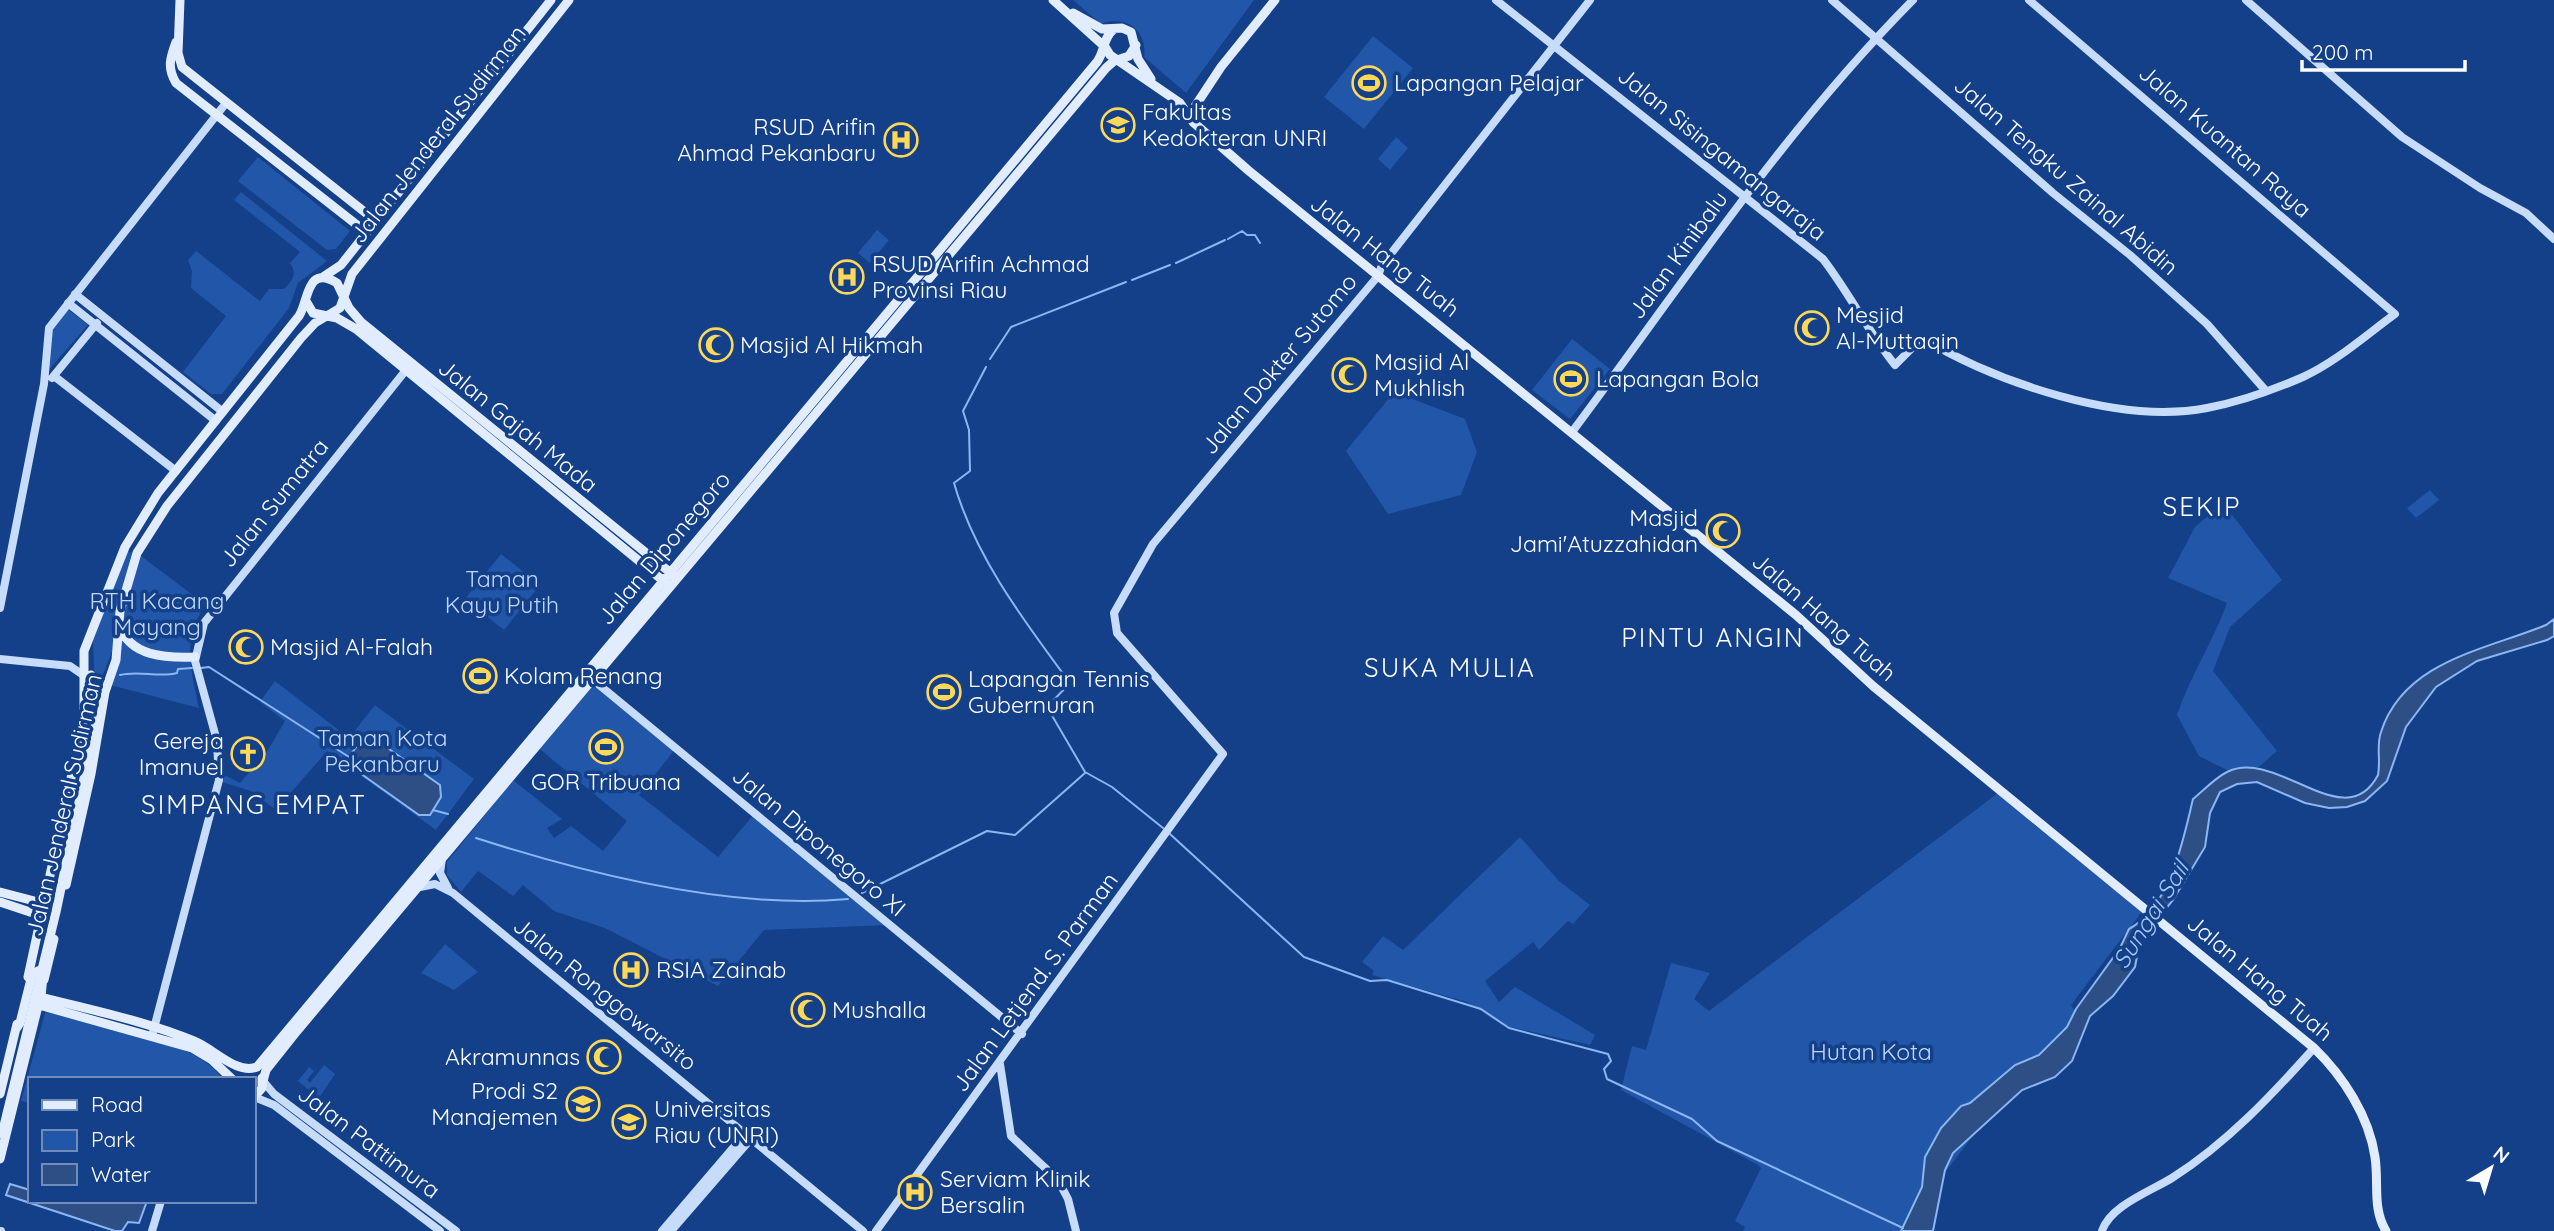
<svg xmlns="http://www.w3.org/2000/svg" width="2554" height="1231" font-family="Quicksand,sans-serif">
	<rect width="100%" height="100%" fill="#134089"/>
	<path fill="#2156a8" d="M1073,0H1254L1186,93L1144,57C1148,31 1126,14 1101,24Z
		M1373,36L1413,68L1364,129L1324,97Z
		M1396,137L1408,148L1390,170L1378,159Z
		M258,157L350,231L336,249L327,250L238,181Z
		M241,192L327,261L298,283L289,308L222,394H211L183,372L226,316L191,288L192,271L188,260L196,251L260,301L269,289H284C292,281 298,274 290,263L300,252L234,200Z
		M877,230L889,240L870,263L858,253Z
		M66,308L88,325L46,373L50,328Z
		M1572,339L1610,369L1570,419L1532,390Z
		M1394,392L1465,419L1477,452L1461,495L1388,514L1346,451Z
		M2430,490L2439,500L2416,518L2407,508Z
		M2223,503L2282,580L2230,627L2213,671L2277,751L2259,767L2227,770L2199,756L2177,715C2190,676 2213,642 2227,603L2168,578L2195,527Z
		M127,551L133,553L115,618L113,649L95,695L93,641Z
		M137,553L206,605C181,637 191,671 199,708L110,685L120,609Z
		M501,554L540,585L504,630L465,599Z
		M947,672L962,685L941,712L925,699Z
		M592,679L676,748L639,795L718,857L755,813L888,925L764,930L718,986L605,928L554,911L523,885L513,896L478,871L461,892L447,875V862L513,780L562,819L547,828L554,838L571,826L603,851L627,821L536,746Z
		M275,681L349,738L375,705L474,779L436,830L327,751L276,810L251,791L219,781L220,773L240,783L268,750L285,721L260,702Z
		M2002,790L2144,909L2071,1005L2076,1013C2065,1032 2050,1050 2030,1060L1901,1231H1743L1745,1227L1735,1221L1761,1168L1758,1165L1621,1090L1632,1046L1646,1050L1671,963L1710,973L1694,999L1709,1011Z
		M1520,837L1559,881L1590,905L1573,924L1568,921L1539,950L1533,942L1485,981L1499,1002L1515,987L1595,1035L1590,1045L1502,1025L1467,1002L1372,975L1374,971L1362,962L1383,936L1403,950Z
		M445,944L478,972L454,990L421,973Z
		M46,1010C94,1023 196,1039 223,1079H30V1103L21,1101Z
		M324,1065L335,1074L319,1098L298,1081L309,1067L314,1071L307,1080L310,1083Z"/>
	<path fill="#2d4f86" stroke="#8ab6f4" stroke-width="2" d="M2554,619V636L2547,640L2477,661L2436,687L2406,727L2387,781L2365,801L2347,807L2329,808L2305,803L2257,782L2237,784L2220,792L2210,813L2205,847L2173,900L2140,941L2135,967L2113,996L2090,1016L2072,1061L2055,1077L2022,1090L1953,1153L1945,1170L1933,1231H1901L1922,1187L1925,1157L1941,1128L1961,1106L1970,1103L2015,1065L2039,1055L2067,1027L2076,1009L2120,948L2129,929C2171,906 2183,840 2193,799C2204,790 2215,778 2227,772C2277,747 2345,838 2378,775C2381,760 2376,746 2381,732C2404,661 2485,650 2546,625Z
		M473,664L476,672L482,674L488,670L492,673L488,693L476,692L475,687L483,684L480,679L466,675L470,672L469,666Z
		M372,737L440,785L441,797L430,815H419L350,766L349,757L362,739Z
		M10,1184L30,1190V1201H147L139,1223L128,1222L122,1231H115L6,1195Z"/>
	<g fill="none" stroke-linecap="round" stroke-linejoin="round">
		<path stroke="#8ab6f4" stroke-width="2" d="M1228,239L1242,231L1247,235H1255L1260,243
			M1176,263L1225,240
			M1132,280L1170,265
			M990,359L1011,327L1126,282
			M986,367L963,411L969,430L970,471L954,483C975,557 1025,622 1070,683L1047,707L1085,772L1112,787L1163,828
			M201,668L209,667L349,757
			M120,675C139,670 158,678 177,673L178,669L192,668
			M433,810L448,814
			M1170,834L1304,957L1370,981L1387,980L1481,1009L1509,1028L1608,1054L1611,1061L1604,1069L1607,1079L1692,1119L1717,1141L1903,1228
			M476,838C588,874 730,910 848,899
			M862,893L987,831L1015,835L1085,773"/>
		<path stroke="#c7dbfb" stroke-width="8" d="M1496,0L1823,259C1849,293 1868,331 1895,365L1922,338C1996,382 2119,425 2207,408C2239,402 2273,390 2303,377C2336,362 2366,335 2395,314L2029,0
			M1832,0L2053,193L2130,255L2207,324L2266,391
			M2246,0L2402,137L2480,188L2526,213L2554,239
			M75,294L223,412
			M68,303L216,421
			M54,376L176,471
			M52,378L97,323
			M1572,432C1682,285 1783,131 1913,0
			M0,608L44,384L49,328L226,103
			M0,659L70,666L86,677
			M592,679L1022,1034
			M442,859L440,873L448,888
			M420,887L435,884L453,893L863,1231
			M152,1036L219,780L217,741L195,661L204,623L406,370
			M1000,1064L1011,1136L1058,1180L1068,1199L1076,1231
			M263,1081L274,1094L456,1231
			M254,1097L274,1105L440,1231
			M0,1231H1
			M152,1231L161,1201
			M662,1231L744,1135
			M671,1231L750,1140
			M876,1231L1223,754L1117,633L1114,613L1153,544L1378,276L1382,265L1590,0
			M2102,1231C2110,1206 2149,1192 2172,1178C2227,1143 2271,1096 2314,1048"/>
		<path stroke="#e2ecff" stroke-width="9" d="M180,0L178,53L182,67L376,221
			M1053,0L1105,47L1110,55L1180,103L1193,122L1249,171L1796,615L1873,686L2314,1048C2343,1076 2369,1116 2375,1157C2379,1183 2372,1208 2386,1231
			M1073,13L1102,29L1122,28L1131,32L1138,59L1151,79
			M176,42C170,58 167,68 176,83L366,232
			M1188,117L1221,67L1275,0
			M323,277L341,265L551,0
			M306,301L313,313L337,318L356,329L666,583
			M119,625C130,657 166,658 195,657
			M90,719L91,675
			M66,885L91,774L105,692L116,660L120,611L137,553L167,506L301,338L315,323L340,308L352,274L569,0
			M0,892L46,904
			M0,902L42,916
			M28,977L84,718V651L125,547L158,493L299,316C309,301 306,264 337,283L349,308L361,322L677,578
			M44,980L54,939
			M39,1005L192,1048L212,1060L232,1079
			M16,1029L20,1023L32,975L38,971L43,976L41,997C91,1010 146,1021 194,1041C213,1048 236,1075 257,1067L1097,62C1105,51 1103,38 1113,30
			M263,1081L266,1070L297,1031L1106,68L1114,61L1129,56L1136,45
			M0,1094L17,1024
			M254,1097L262,1088V1078
			M0,1159L41,994"/>
		<path stroke="#e2ecff" stroke-width="9" d="M2,1134L56,912L96,721"/>
	</g>
	<defs>
		<symbol id="stadium-ring" viewBox="-11 -11 22 22"><circle r="9.5" fill="#134089" stroke="#ffd858" stroke-width="1.5"/><path d="M0-5a6.5 5 0 1 0 0 10a6.5 5 0 1 0 0-10ZM-3.5-1.8h7v3.6h-7Z" fill="#ffd858"/></symbol>
		<symbol id="university-ring" viewBox="-11 -11 22 22"><circle r="9.5" fill="#134089" stroke="#ffd858" stroke-width="1.5"/><path d="M0-5L7-2L0 1L-7-2ZM-4 1L0 2.5L4 1V4Q0 6-4 4Z" fill="#ffd858"/></symbol>
		<symbol id="hospital-ring" viewBox="-11 -11 22 22"><circle r="9.5" fill="#134089" stroke="#ffd858" stroke-width="1.5"/><path d="M-5-5h3v3.5h4V-5h3V5h-3V1.5h-4V5h-3Z" fill="#ffd858"/></symbol>
		<symbol id="mosque-ring" viewBox="-11 -11 22 22"><circle r="9.5" fill="#134089" stroke="#ffd858" stroke-width="1.5"/><path d="M3.5-4.9A6 6 0 1 0 3.5 4.9A5 5 0 1 1 3.5-4.9Z" fill="#ffd858"/></symbol>
		<symbol id="church-ring" viewBox="-11 -11 22 22"><circle r="9.5" fill="#134089" stroke="#ffd858" stroke-width="1.5"/><path d="M-1.2-6h2.4v3.5h3.3v2.4h-3.3V6h-2.4V-.1h-3.3v-2.4h3.3Z" fill="#ffd858"/></symbol>
	</defs>
	<g fill-rule="evenodd">
		<use href="#stadium-ring" x="1350" y="64" width="38" height="38"/>
		<use href="#university-ring" x="1099" y="106" width="38" height="38"/>
		<use href="#hospital-ring" x="882" y="121" width="38" height="38"/>
		<use href="#hospital-ring" x="828" y="258" width="38" height="38"/>
		<use href="#mosque-ring" x="1793" y="309" width="38" height="38"/>
		<use href="#mosque-ring" x="697" y="326" width="38" height="38"/>
		<use href="#mosque-ring" x="1330" y="356" width="38" height="38"/>
		<use href="#stadium-ring" x="1552" y="360" width="38" height="38"/>
		<use href="#mosque-ring" x="1704" y="512" width="38" height="38"/>
		<use href="#mosque-ring" x="227" y="628" width="38" height="38"/>
		<use href="#stadium-ring" x="461" y="657" width="38" height="38"/>
		<use href="#stadium-ring" x="925" y="673" width="38" height="38"/>
		<use href="#stadium-ring" x="587" y="728" width="38" height="38"/>
		<use href="#church-ring" x="229" y="735" width="38" height="38"/>
		<use href="#hospital-ring" x="612" y="951" width="38" height="38"/>
		<use href="#mosque-ring" x="789" y="991" width="38" height="38"/>
		<use href="#mosque-ring" x="585" y="1038" width="38" height="38"/>
		<use href="#university-ring" x="564" y="1085" width="38" height="38"/>
		<use href="#university-ring" x="610" y="1103" width="38" height="38"/>
		<use href="#hospital-ring" x="896" y="1173" width="38" height="38"/>
	</g>
	<g text-anchor="middle" stroke-width="7" stroke-linejoin="round" paint-order="stroke">
		<g font-size="23" fill="#fff" stroke="#134089" text-anchor="start">
			<text x="1394" y="91">Lapangan Pelajar</text>
			<text x="1142" y="120">Fakultas<tspan x="1142" dy="26">Kedokteran UNRI</tspan></text>
			<text x="876" y="135" text-anchor="end">RSUD Arifin<tspan x="876" dy="26">Ahmad Pekanbaru</tspan></text>
			<text x="872" y="272">RSUD Arifin Achmad<tspan x="872" dy="26">Provinsi Riau</tspan></text>
			<text x="1836" y="323">Mesjid<tspan x="1836" dy="26">Al-Muttaqin</tspan></text>
			<text x="740" y="353">Masjid Al Hikmah</text>
			<text x="1374" y="370">Masjid Al<tspan x="1374" dy="26">Mukhlish</tspan></text>
			<text x="1596" y="387">Lapangan Bola</text>
			<text x="1698" y="526" text-anchor="end">Masjid<tspan x="1698" dy="26">Jami'Atuzzahidan</tspan></text>
			<text x="270" y="655">Masjid Al-Falah</text>
			<text x="504" y="684">Kolam Renang</text>
			<text x="968" y="687">Lapangan Tennis<tspan x="968" dy="26">Gubernuran</tspan></text>
			<text x="224" y="749" text-anchor="end">Gereja<tspan x="224" dy="26">Imanuel</tspan></text>
			<text x="606" y="790" text-anchor="middle">GOR Tribuana</text>
			<text x="656" y="978">RSIA Zainab</text>
			<text x="832" y="1018">Mushalla</text>
			<text x="580" y="1065" text-anchor="end">Akramunnas</text>
			<text x="558" y="1099" text-anchor="end">Prodi S2<tspan x="558" dy="26">Manajemen</tspan></text>
			<text x="654" y="1117">Universitas<tspan x="654" dy="26">Riau (UNRI)</tspan></text>
			<text x="940" y="1187">Serviam Klinik<tspan x="940" dy="26">Bersalin</tspan></text>
		</g>
		<g font-size="23" fill="#fff" stroke="#134089">
			<text transform="translate(438 134) rotate(-52)" y="8">Jalan Jenderal Sudirman</text>
			<text transform="translate(2225 141) rotate(41)" y="8">Jalan Kuantan Raya</text>
			<text transform="translate(1722 154) rotate(39)" y="8">Jalan Sisingamangaraja</text>
			<text transform="translate(2066 176) rotate(41)" y="8">Jalan Tengku Zainal Abidin</text>
			<text transform="translate(1678 255) rotate(-54)" y="8">Jalan Kinibalu</text>
			<text transform="translate(1385 256) rotate(38)" y="8">Jalan Hang Tuah</text>
			<text transform="translate(1279 364) rotate(-50)" y="8">Jalan Dokter Sutomo</text>
			<text transform="translate(518 426) rotate(39)" y="8">Jalan Gajah Mada</text>
			<text transform="translate(274 503) rotate(-51)" y="8">Jalan Sumatra</text>
			<text transform="translate(664 548) rotate(-50)" y="8">Jalan Diponegoro</text>
			<text transform="translate(1824 617) rotate(41)" y="8">Jalan Hang Tuah</text>
			<text transform="translate(64 805) rotate(-77)" y="8">Jalan Jenderal Sudirman</text>
			<text transform="translate(819 842) rotate(40)" y="8">Jalan Diponegoro XI</text>
			<text transform="translate(2260 978) rotate(40)" y="8">Jalan Hang Tuah</text>
			<text transform="translate(1035 982) rotate(-54)" y="8">Jalan Letjend. S. Parman</text>
			<text transform="translate(605 994) rotate(39)" y="8">Jalan Ronggowarsito</text>
			<text transform="translate(369 1142) rotate(37)" y="8">Jalan Pattimura</text>
		</g>
		<g font-size="23" fill="#bfd7fc" stroke="#134089">
			<text x="502" y="587">Taman<tspan x="502" dy="26">Kayu Putih</tspan></text>
			<text x="157" y="609">RTH Kacang<tspan x="157" dy="26">Mayang</tspan></text>
			<text x="382" y="746">Taman Kota<tspan x="382" dy="26">Pekanbaru</tspan></text>
			<text x="1871" y="1060">Hutan Kota</text>
		</g>
		<g font-size="24" font-style="italic" fill="#a4c6f8" stroke="#134089">
			<text transform="translate(2151 915) rotate(-58)" y="8">Sungai Sail</text>
		</g>
		<g font-size="26" letter-spacing="2" fill="#fff" stroke="#134089">
			<text x="2202" y="516">SEKIP</text>
			<text x="1713" y="647">PINTU ANGIN</text>
			<text x="1450" y="677">SUKA MULIA</text>
			<text x="254" y="814">SIMPANG EMPAT</text>
		</g>
	</g>
	<rect x="28" y="1077" width="228" height="126" fill="#134089" stroke="#718cb8" stroke-width="2"/>
	<rect x="42" y="1100" width="35" height="10" fill="#e2ecff" stroke="#718cb8" stroke-width="2"/>
	<text x="91" y="1112" font-size="21" fill="#ffffff">Road</text>
	<rect x="42" y="1130" width="35" height="21" fill="#2156a8" stroke="#718cb8" stroke-width="2"/>
	<text x="91" y="1147" font-size="21" fill="#ffffff">Park</text>
	<rect x="42" y="1164" width="35" height="21" fill="#2d4f86" stroke="#718cb8" stroke-width="2"/>
	<text x="91" y="1182" font-size="21" fill="#ffffff">Water</text>
	<g transform="translate(2491 1168) rotate(38)" stroke="#134089" stroke-width="5" paint-order="stroke">
	<path d="M0-5L12 26L0 18L-12 26Z" fill="#ffffff"/>
	<text y="-10" font-size="19" font-weight="bold" text-anchor="middle" fill="#ffffff">N</text>
	</g>
	<path d="M2302 60v10h163v-10" fill="none" stroke="#ffffff" stroke-width="3.5"/>
	<text x="2312" y="60" font-size="21" fill="#ffffff" stroke="#134089" stroke-width="5" paint-order="stroke">200 m</text>
</svg>
